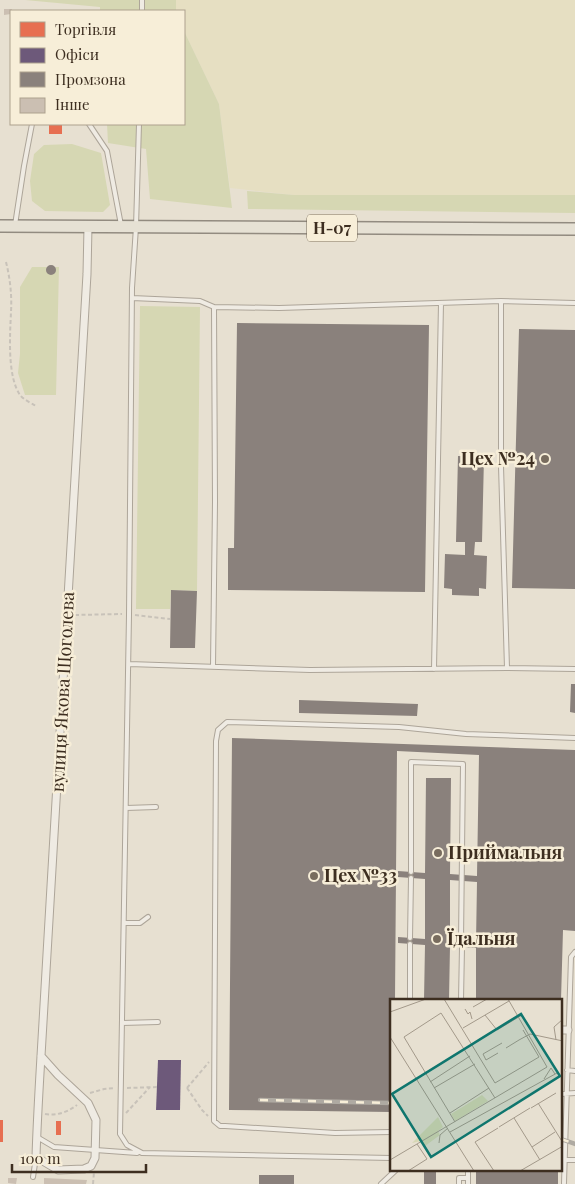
<svg xmlns="http://www.w3.org/2000/svg" width="575" height="1184" font-family="'Playfair Display',serif">
	<rect width="100%" height="100%" fill="#e7e0d1"/>
	<path fill="#e6dfc2" d="M176,0H575V195H294L230,188L219,104L184,31V11H176Z"/>
	<path fill="#d6d7b3" d="M25,0H176V11H100V7Z
		M184,31L219,104L232,208L150,199L146,149L108,143L107,124H184Z
		M72,144L101,153L110,205L103,212L45,211L32,201L30,181L34,154L44,145Z
		M247,191L294,195H575V213L248,209Z
		M32,267H59L56,395H25L18,373L20,354V287Z
		M140,306L200,307L197,591L171,590L170,609H136Z"/>
	<path fill="#e76f51" d="M49,124H62V134H49Z
		M0,1120H3V1142H0Z
		M56,1121H61V1135H56Z"/>
	<path fill="#6d597a" d="M158,1060H181L180,1110H156Z"/>
	<path fill="#8a817c" fill-rule="evenodd" d="M46 270a5 5 0 1 1 10 0a5 5 0 1 1-10 0Z
		M237,323L429,325L425,592L228,590V548H234Z
		M519,329L575,330V589L512,588Z
		M458,456L484,457L482,542H475L474,555L487,556L486,589L479,588V596L452,595V589L444,588L445,554L465,555V542H456Z
		M171,590L197,591L195,648H170Z
		M571,684H575V713L570,712Z
		M299,700L418,704L417,716L299,713Z
		M232,738L575,750V931L563,930L561,1000H476V948L450,946L449,1000H424L425,945L398,943V937L425,939V879L398,877V871L425,873L426,778H451L450,874L477,876L479,755L397,751L395,1000H391V1112L229,1110ZM450,880L477,882L476,942L450,941Z
		M424,1170H436V1184H424Z
		M476,1170H558V1184H476Z
		M259,1175H294V1184H259Z"/>
	<path fill="#cbbfb2" d="M4,9H12L11,14L4,15Z
		M8,1178H17L16,1184L8,1183Z
		M44,1178L87,1180L86,1184H44Z"/>
	<g fill="none" stroke-linecap="round" stroke-linejoin="round">
		<defs>
			<path id="lane" d="M142,11V0
				M89,124L107,151L121,225
				M139,124L136,227L132,288L129,615L120,1134L127,1145L142,1153L391,1158
				M15,225L24,166L32,124
				M132,298L200,301L214,307L279,308L501,301L575,303
				M501,301V466L507,668
				M129,664L310,670L507,668L575,669
				M213,667L215,502L214,307
				M434,669L441,303
				M126,808L156,807
				M411,872V762L463,764L461,941
				M124,923H140L148,917
				M410,938L411,878
				M410,1000V944
				M461,1000L462,947
				M122,1023L158,1022
				M567,1070L575,1071
				M561,1094L575,1093
				M391,1132L335,1133L225,1126H220L214,1121L216,741L218,730L227,722L399,727L466,734L575,738
				M37,1137L54,1147L137,1153
				M561,1160H575
				M468,1170V1184
				M33,1177L36,1157
				M564,1183L571,957L575,952
				M381,1184L396,1170
				M459,1184V1178H468"/>
			<path id="street" d="M561,1030H568
				M41,1056L58,1075L88,1103L96,1120L95,1158L91,1166L84,1169L58,1170L36,1157C37,1123 39,1090 41,1056L87,274L88,227"/>
			<path id="primary" d="M0,226L575,229"/>
		</defs>
		<use href="#lane" stroke="#ada599" stroke-width="6"/>
		<use href="#street" stroke="#ada599" stroke-width="9"/>
		<use href="#primary" stroke="#928b80" stroke-width="14"/>
		<path stroke="#c8c2b9" stroke-width="2" stroke-dasharray="4 2.5" stroke-linecap="butt" d="M6,262C10,278 12,295 11,312C10,334 7,376 20,395C24,400 31,403 36,406
			M75,615L122,614
			M135,615L170,619
			M127,1088L157,1087
			M187,1088L202,1110L208,1116
			M187,1088L209,1062
			M90,1093L104,1089L115,1088
			M126,1113L150,1087
			M45,1114C57,1116 68,1112 77,1105
			M93,1184L94,1172"/>
		<use href="#lane" stroke="#efebe3" stroke-width="4"/>
		<use href="#street" stroke="#efebe3" stroke-width="7"/>
		<use href="#primary" stroke="#e6e1d4" stroke-width="11"/>
		<defs>
			<path id="rail" d="M260,1100L391,1103
				M561,1139L575,1144"/>
		</defs>
		<use href="#rail" stroke="#afaaa2" stroke-width="4.5"/>
		<use href="#rail" stroke="#f7eed8" stroke-width="2.5" stroke-dasharray="8" stroke-linecap="butt"/>
	</g>
	<g fill="#786c5e" stroke="#f7eed8" stroke-width="2">
		<circle cx="545" cy="459" r="5"/>
		<circle cx="438" cy="853" r="5"/>
		<circle cx="314" cy="876" r="5"/>
		<circle cx="437" cy="939" r="5"/>
	</g>
	<g text-anchor="middle" stroke-width="5" stroke-linejoin="round" paint-order="stroke">
		<rect fill="#f7eed8" stroke="#756857" stroke-width="1" x="307" y="214.5" width="50" height="27" rx="4"/>
		<g font-size="16" font-weight="bold" fill="#3d2e20">
			<text x="332" y="234">Н-07</text>
		</g>
		<g font-size="18" font-weight="bold" fill="#3d2e20" stroke="#f7eed8" text-anchor="start">
			<text x="535" y="465" text-anchor="end">Цех №24</text>
			<text x="448" y="859">Приймальня</text>
			<text x="324" y="882">Цех №33</text>
			<text x="447" y="945">Їдальня</text>
		</g>
		<g font-size="18" fill="#3d2e20" stroke="#f7eed8">
			<text transform="translate(63 692) rotate(-87)" y="6">вулиця Якова Щоголева</text>
		</g>
	</g>
	<g transform="translate(390 999)">
		<rect width="172" height="172" fill="#e7e0d1"/>
		<path d="M92,96L98,102L65,122L61,115ZM48,118L53,128L48,132L50,136L35,147L41,160L31,142L22,144Z" fill="#d6d7b3"/>
		<path fill="none" stroke="#a3998a" stroke-width="1" d="M54,0L105,84L149,58L133,31M83,8L97,0M75,10L78,15L80,13L82,20M0,13L36,0M95,16L107,31L132,16M73,29L119,2M0,38L84,172M129,41L140,35L173,42M166,41L164,28L173,20M116,49L129,41M108,54L96,61L93,55L112,44M154,80L161,69L165,75M40,83L80,57M44,89L85,65M148,104L173,144M141,109L166,94M60,114L99,89M124,119L150,161M65,123L14,38L51,14L105,99M109,128L140,109M60,133L167,74M49,144L50,136L58,129M142,148L165,133M0,161L157,68L118,0M18,172L37,160L27,145M104,172L85,143L108,129M130,172L173,147"/>
		<path fill="#0f766e" fill-opacity="0.15" stroke="#0f766e" stroke-width="2.5" d="M131,15L170,77L41,158L2,95Z"/>
		<rect width="172" height="172" fill="none" stroke="#3d2e20" stroke-width="2.5"/>
	</g>
	<rect x="10" y="10" width="175" height="115" fill="#f7eed8" stroke="#ada18e"/>
	<rect x="20" y="22" width="25" height="15" fill="#e76f51" stroke="#ada18e"/>
	<text x="55" y="35" font-size="15" fill="#3d2e20">Торгівля</text>
	<rect x="20" y="48" width="25" height="15" fill="#6d597a" stroke="#ada18e"/>
	<text x="55" y="60" font-size="15" fill="#3d2e20">Офіси</text>
	<rect x="20" y="72" width="25" height="15" fill="#8a817c" stroke="#ada18e"/>
	<text x="55" y="85" font-size="15" fill="#3d2e20">Промзона</text>
	<rect x="20" y="98" width="25" height="15" fill="#cbbfb2" stroke="#ada18e"/>
	<text x="55" y="110" font-size="15" fill="#3d2e20">Інше</text>
	<path d="M12 1164v8h134v-8" fill="none" stroke="#3d2e20" stroke-width="2.5"/>
	<text x="20" y="1164" font-size="15" fill="#3d2e20" stroke="#f7eed8" stroke-width="4" paint-order="stroke">100 m</text>
</svg>
